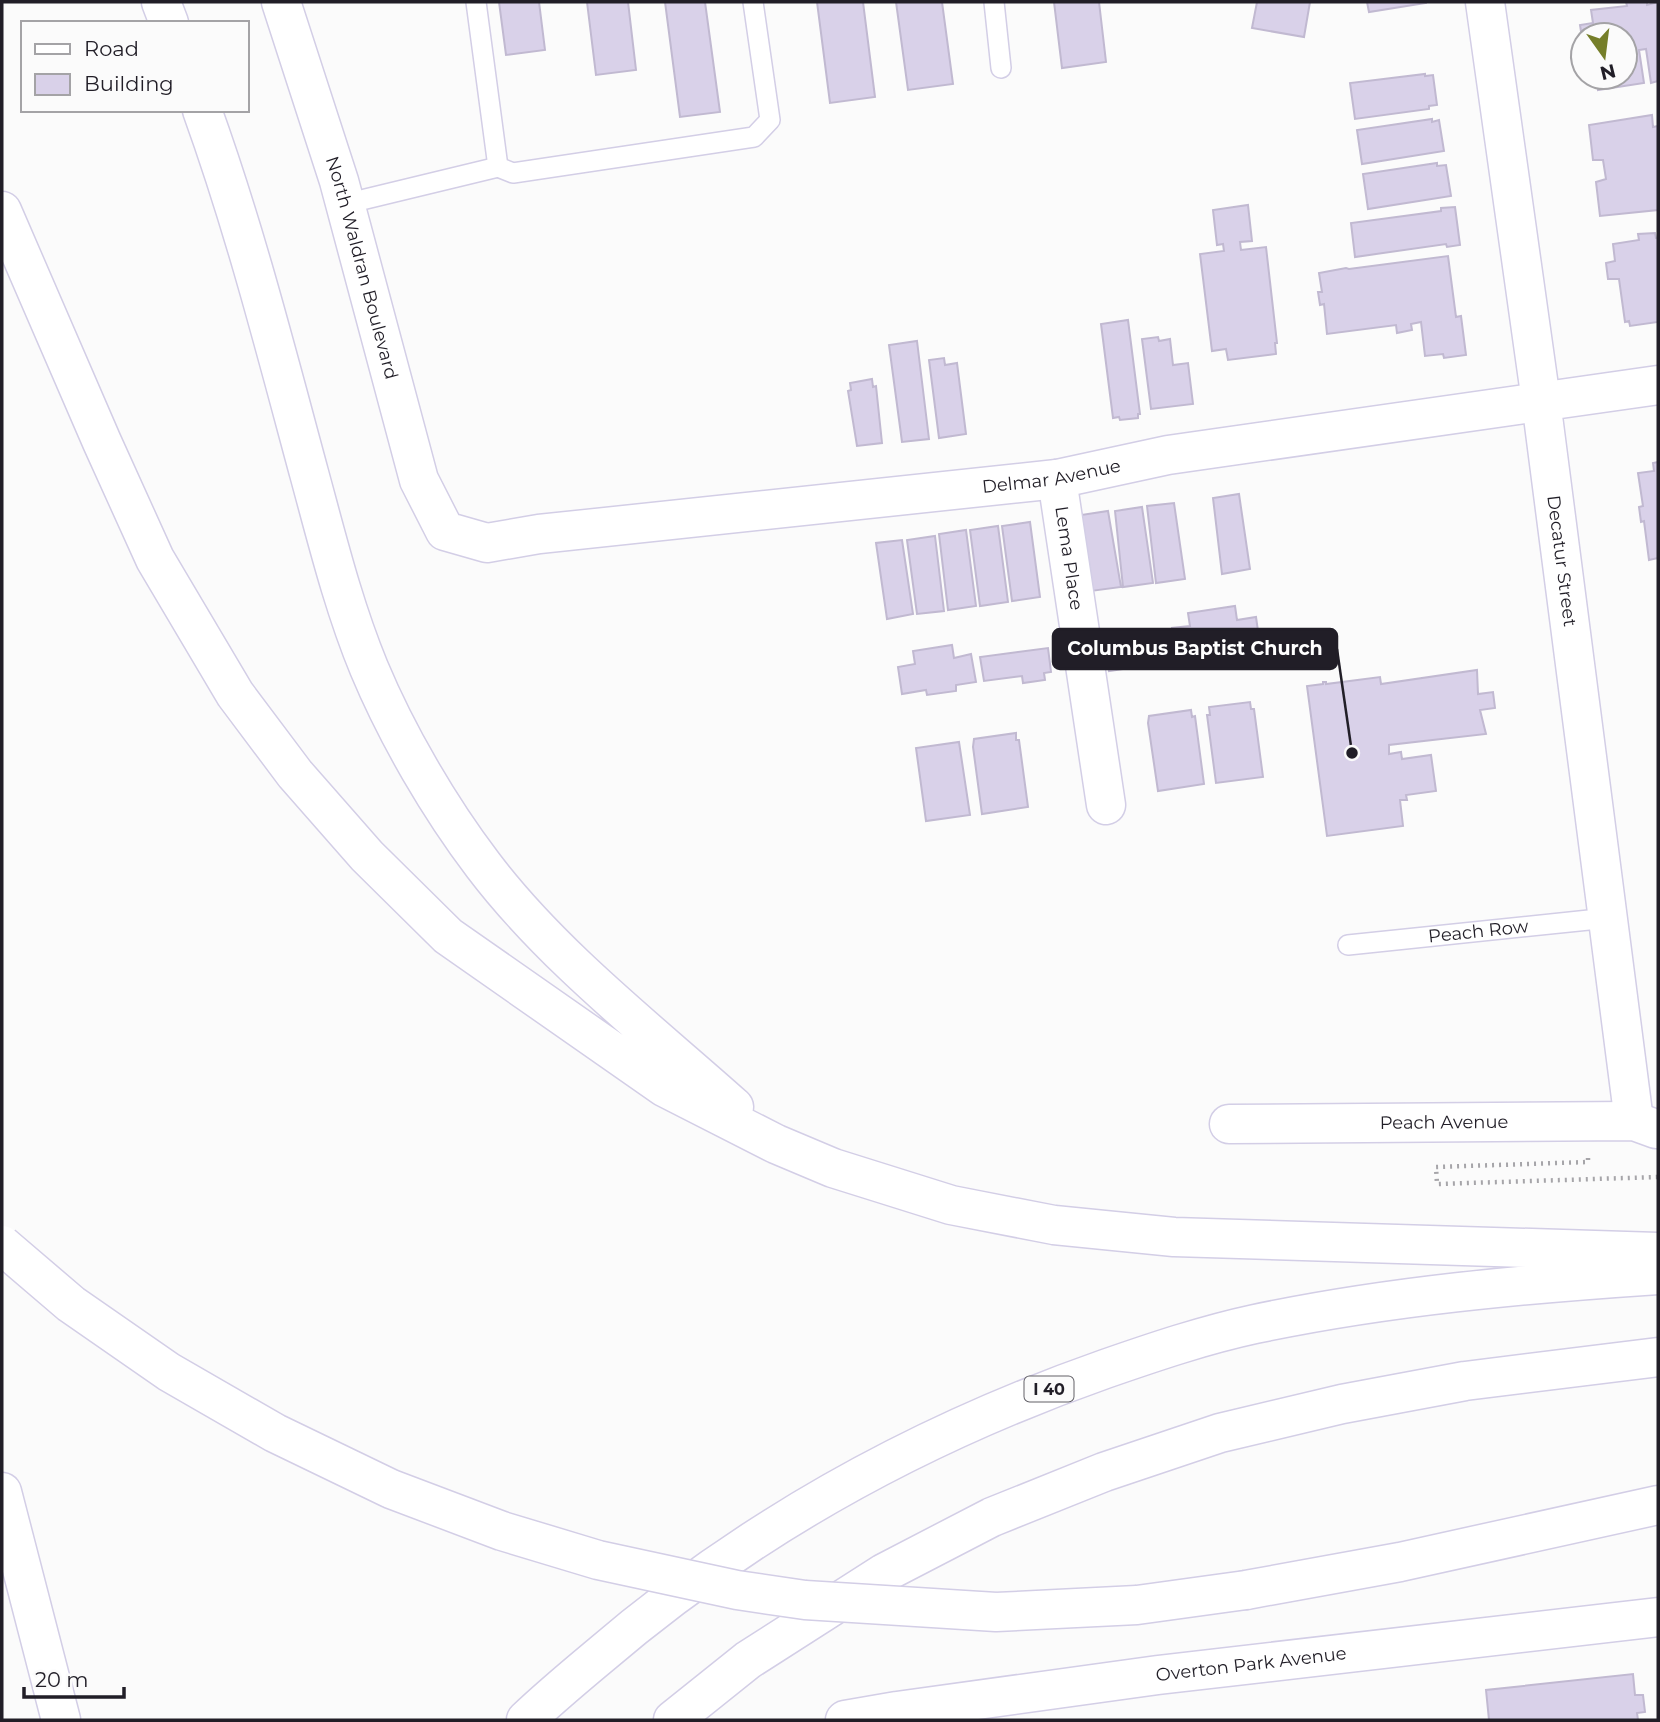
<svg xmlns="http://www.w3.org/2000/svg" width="1660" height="1722" font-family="Montserrat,sans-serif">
	<rect width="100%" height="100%" fill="#fbfbfb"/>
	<path fill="#d9d1e9" stroke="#c1b9d1" stroke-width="2" d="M499,2H539L545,50L506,55Z
		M587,2H628L636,70L596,75Z
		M665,2H705L720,112L680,117Z
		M817,2H863L875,97L830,103Z
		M896,2H942L953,84L908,90Z
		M1054,2H1099L1106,62L1062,68Z
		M1257,2H1310L1304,37L1252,28Z
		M1367,2H1426V3L1369,12Z
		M1626,2H1647V5L1658,2V81L1651,83L1646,49L1639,50L1644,83L1598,90L1597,77H1625V35H1583V44L1580,25L1593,23L1591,10L1627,6Z
		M1425,74V76L1433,75L1437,105L1429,106V109L1355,119L1350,83Z
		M1652,115L1653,127L1658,126V210L1600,216L1596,182L1606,179L1603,160H1593L1589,125Z
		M1432,119V122L1439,120L1444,151L1362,164L1357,130Z
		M1437,163V166L1446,165L1451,196L1368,209L1363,174Z
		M1248,205L1252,241L1240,242L1241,250L1266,247L1277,343H1275L1276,354L1228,360L1226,349L1212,351L1200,254L1224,251L1223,244L1217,245L1213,210Z
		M1455,207L1460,245L1447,247L1446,244L1355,257L1351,223L1441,211V208Z
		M1655,233L1656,238H1658V322L1630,326L1629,321L1625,322L1619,279H1608L1606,263L1615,261L1613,244L1639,240L1638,234Z
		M1448,256L1456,317L1461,316L1466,355L1444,358L1443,354L1425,356L1421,322L1411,324L1412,330L1397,333L1396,325L1327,334L1324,304L1320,305L1318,292H1322L1319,273L1346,268L1349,269Z
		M1128,320L1140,414H1138V418L1120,420L1119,417L1113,418L1101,324Z
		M1158,337L1159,341L1170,339L1173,365L1188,363L1193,404L1151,409L1142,339Z
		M917,341L929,439L902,442L889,345Z
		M944,358L945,365L957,363L966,434L939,438L929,360Z
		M872,379L873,387L876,386L882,443L857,446L848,391L851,390L850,383Z
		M1658,462V558L1649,560L1644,521L1641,522L1639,507L1643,506L1638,473L1654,471L1653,463Z
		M1239,494L1250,569L1222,574L1213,498Z
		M1174,503L1185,579L1156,583L1147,506Z
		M1142,507L1153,583L1123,587L1115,511Z
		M1108,511L1121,587L1091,591L1081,515Z
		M1030,522L1040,597L1012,601L1002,526Z
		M998,526L1008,602L980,606L970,530Z
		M966,530L976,606L948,610L939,534Z
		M935,536L944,611L917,614L907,540Z
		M902,540L913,614L887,619L876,543Z
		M1235,606L1237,620L1256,617L1260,645L1240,648V654L1199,660L1198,653L1176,656L1172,628L1190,626L1188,613Z
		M1165,632L1168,656L1128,661L1130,668L1109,671L1108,664L1101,665L1098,641Z
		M952,645L954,658L971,654L976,682L956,685V691L927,695L926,690L902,694L898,667L915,664L913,651Z
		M1048,648L1051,672L1044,673L1045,680L1023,683L1022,676L984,681L980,657Z
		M1477,670L1478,694L1493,692L1495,708L1480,710L1486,734L1389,745V754L1401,752L1402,759L1431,755L1436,791L1406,795L1407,800H1400L1403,826L1327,836L1307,686L1323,684V682H1326V684L1380,677L1381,684Z
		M1250,702L1251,709H1254L1263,777L1216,783L1207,715H1210L1209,707Z
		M1191,710L1192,717L1195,716L1204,784L1158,791L1148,723L1149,716Z
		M1016,733V740H1019L1028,807L982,814L973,747L974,739Z
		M959,742L970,815L926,821L916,748Z
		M1633,1674L1635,1695H1643L1645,1712L1637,1713L1638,1720H1489L1486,1690Z"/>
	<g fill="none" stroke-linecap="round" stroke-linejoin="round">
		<defs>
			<g id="service">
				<path d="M476,2L498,167L513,173L754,137L770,120L753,2"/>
				<path d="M994,2L1001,68"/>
				<path d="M345,204L498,167"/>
				<path id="s1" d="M1348,945L1608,918"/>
			</g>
			<g id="minor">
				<path id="s2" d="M281,2L339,181L419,480L445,531L487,543L539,534L1057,479L1168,455L1658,385"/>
				<path id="s3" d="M1485,2L1541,401L1634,1121"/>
				<path id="s4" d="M1057,479L1106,805"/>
				<path id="s5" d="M1229,1124L1634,1121L1656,1129"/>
				<path id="s6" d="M845,1720L897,1711L1158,1675L1658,1617"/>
			</g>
			<path id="motorway" d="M161,2L169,23
				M202,110C245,229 276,351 309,473C327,539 343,605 369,668C397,735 439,807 483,865C551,955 649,1031 734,1107
				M2,211L102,442L155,559L235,694L295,774L367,856L448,936L664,1087L776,1144L833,1168L951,1205L1054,1225L1174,1237L1658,1252
				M2,1492L61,1720
				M1246,1590L1400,1562L1658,1505
				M526,1720C549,1698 573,1678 597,1658C748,1528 917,1435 1105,1369C1154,1352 1204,1335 1255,1324C1388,1296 1523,1284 1658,1275
				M673,1720L748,1660L884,1573L992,1517L1104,1472L1220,1433L1342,1404L1465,1381L1658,1357"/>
		</defs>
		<use href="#service" stroke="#d3cee6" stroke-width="22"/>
		<use href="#minor" stroke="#d3cee6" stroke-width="41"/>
		<use href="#motorway" stroke="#d3cee6" stroke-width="41"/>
		<path stroke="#a6a5a9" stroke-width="4.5" stroke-dasharray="2 5" stroke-linecap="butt" d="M1588,1158V1162L1436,1167L1437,1184L1658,1177"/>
		<use href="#service" stroke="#fff" stroke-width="19"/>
		<use href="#minor" stroke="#fff" stroke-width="38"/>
		<use href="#motorway" stroke="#fff" stroke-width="38"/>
		<defs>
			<path id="motorway-bridge" d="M2,1245L71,1304L169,1372L275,1433L391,1489L502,1531L598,1560L737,1590L805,1600L996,1612L1137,1605L1246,1590"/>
		</defs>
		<use href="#motorway-bridge" stroke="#d3cee6" stroke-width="41" stroke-linecap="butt"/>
		<use href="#motorway-bridge" stroke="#fff" stroke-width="38"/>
	</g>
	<g text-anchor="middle" stroke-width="6" stroke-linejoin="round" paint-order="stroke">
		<rect fill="#fbfbfb" stroke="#626067" stroke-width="2" x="1024.5" y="1376.5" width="49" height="25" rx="5"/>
		<g font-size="16" font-weight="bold" fill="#211e27">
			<text x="1049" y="1395">I 40</text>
		</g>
		<g font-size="18" fill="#211e27" stroke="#fbfbfb">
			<text dy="6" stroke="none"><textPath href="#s2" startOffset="278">North Waldran Boulevard</textPath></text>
			<text dy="6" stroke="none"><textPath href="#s2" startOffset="1167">Delmar Avenue</textPath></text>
			<text dy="6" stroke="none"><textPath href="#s4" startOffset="80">Lema Place</textPath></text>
			<text dy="6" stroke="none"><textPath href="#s3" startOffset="564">Decatur Street</textPath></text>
			<text dy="6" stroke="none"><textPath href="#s1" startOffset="131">Peach Row</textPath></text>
			<text dy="6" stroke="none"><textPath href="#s5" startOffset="215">Peach Avenue</textPath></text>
			<text dy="6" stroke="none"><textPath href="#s6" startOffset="410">Overton Park Avenue</textPath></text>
		</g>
	</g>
	<path fill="none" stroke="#211e27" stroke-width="2.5" d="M1352 753L1337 649"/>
	<circle fill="#211e27" stroke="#fbfbfb" stroke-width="2.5" cx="1352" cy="753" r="7"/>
	<rect fill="#211e27" stroke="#211e27" stroke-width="2.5" x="1053" y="629" width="284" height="40" rx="7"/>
	<g font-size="19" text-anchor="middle" font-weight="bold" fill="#fff">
		<text x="1195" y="655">Columbus Baptist Church</text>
	</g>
	<rect width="1660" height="1722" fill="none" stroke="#211e27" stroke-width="7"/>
	<rect x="21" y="21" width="228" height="91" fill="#fbfbfb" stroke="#a4a3a6" stroke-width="2"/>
	<rect x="35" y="44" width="35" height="10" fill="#ffffff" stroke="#a4a3a6" stroke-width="2"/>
	<text x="84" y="56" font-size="21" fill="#211e27">Road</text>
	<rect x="35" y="74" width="35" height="21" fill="#d9d1e9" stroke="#a4a3a6" stroke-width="2"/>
	<text x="84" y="91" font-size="21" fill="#211e27">Building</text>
	<g transform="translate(1604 56) rotate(166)"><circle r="33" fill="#fbfbfb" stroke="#a4a3a6" stroke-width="2"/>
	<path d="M0-5L12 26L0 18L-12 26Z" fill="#757e29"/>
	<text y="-10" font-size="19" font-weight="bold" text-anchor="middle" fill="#211e27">N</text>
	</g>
	<path d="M24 1687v10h100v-10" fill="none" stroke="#211e27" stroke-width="3.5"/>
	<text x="35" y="1687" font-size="21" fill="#211e27" stroke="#fbfbfb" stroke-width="5" paint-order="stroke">20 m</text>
</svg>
